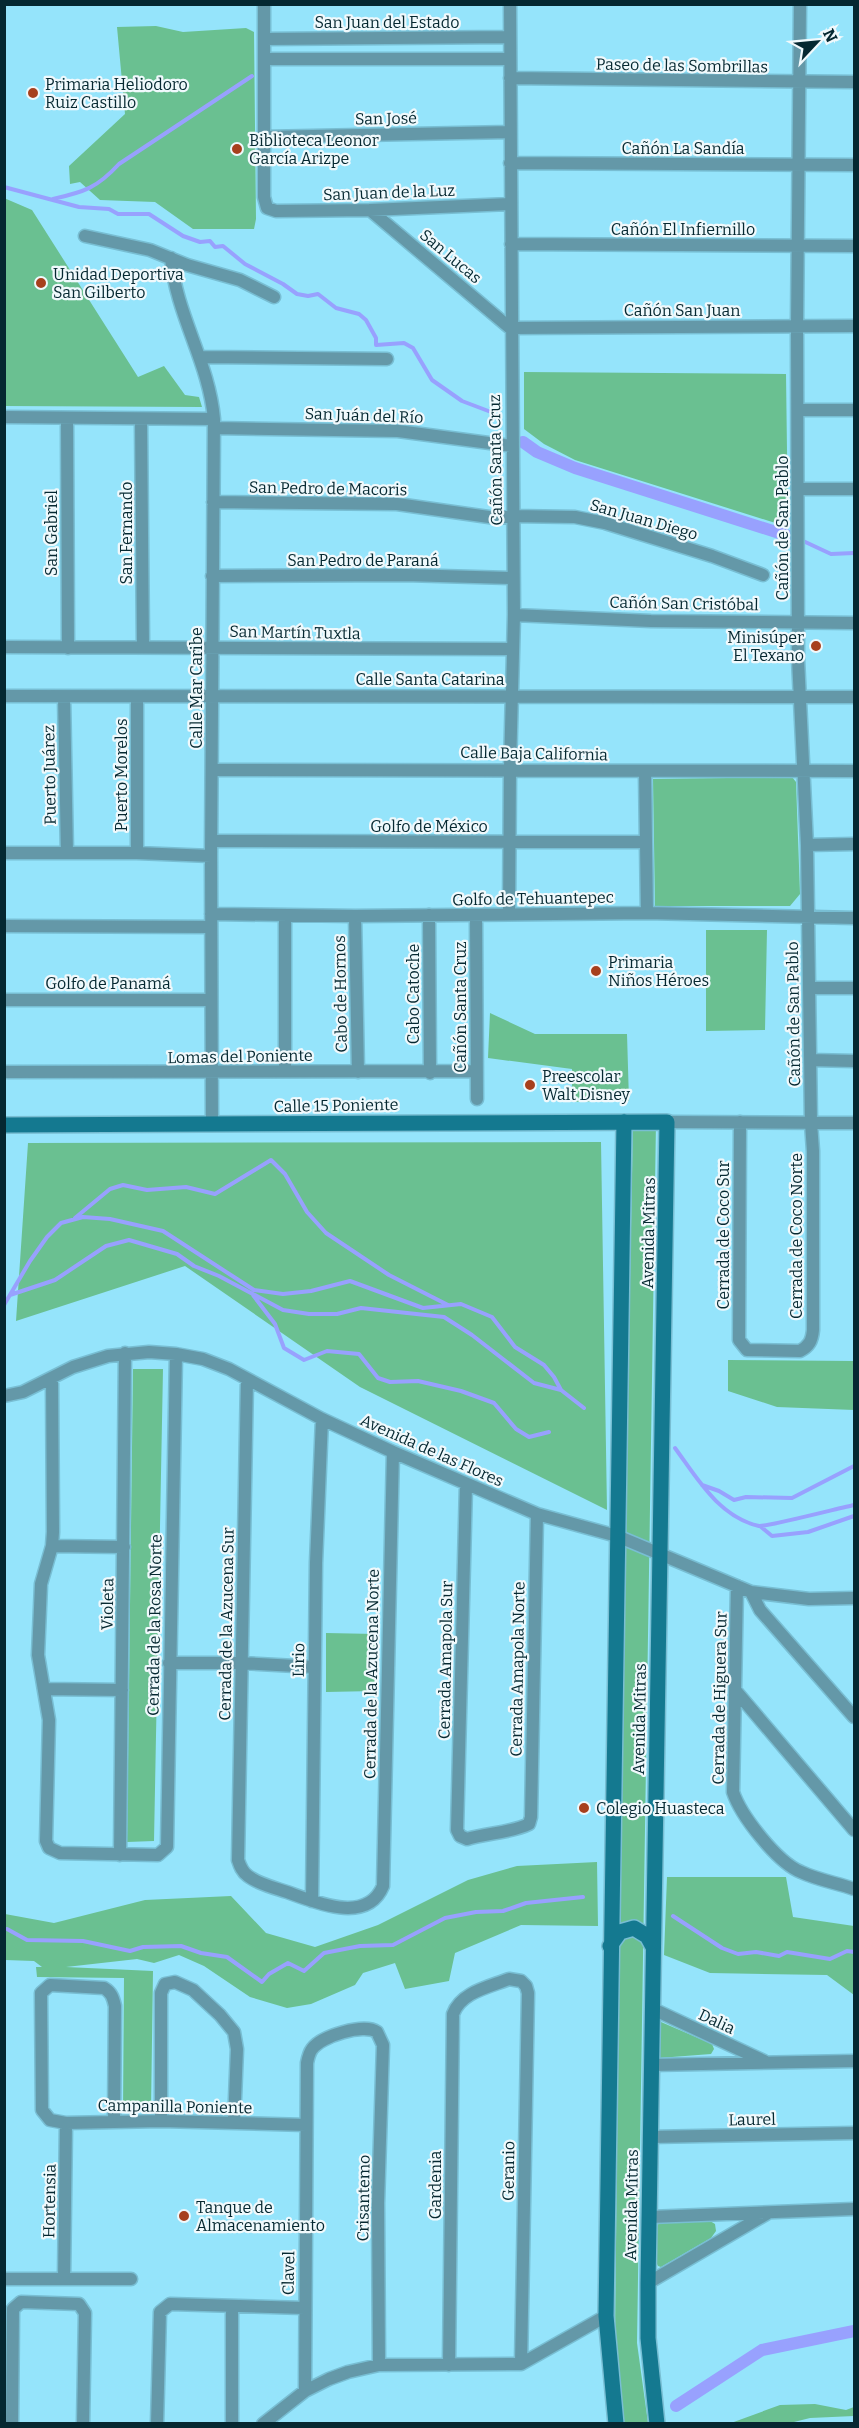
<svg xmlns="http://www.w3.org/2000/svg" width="859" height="2428" font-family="Bitter,serif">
	<rect width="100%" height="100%" fill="#95e4fb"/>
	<path fill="#6ac091" d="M156,26L183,32L246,28L254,32L256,219L254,229H193L155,202L100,200L80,182L70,184L69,166L125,114L117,27Z
		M4,198L32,210L138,377L164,366L185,395L199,397L202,407L5,406Z
		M524,372L786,374L788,527L575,460L544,444L524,429Z
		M792,777L796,782L800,894L790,906H655L653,779Z
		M706,930H767L765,1030L706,1031Z
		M490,1013L535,1034H627L629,1101L572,1102V1069L488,1058Z
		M633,1122H656L637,2343L648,2423L622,2424L615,2341L621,1757Z
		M601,1142L607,1510L360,1387L185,1266L16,1321L28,1143Z
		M728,1360L854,1361V1410L777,1407L728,1391Z
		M133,1369H163L154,1841L127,1842Z
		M326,1633L376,1634L375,1691L326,1692Z
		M597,1862L598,1926L521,1925L455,1953L449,1981L405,1989L395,1963L363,1973L355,1985L311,2004L287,2008L250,1997L204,1966L179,1955L154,1963L137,1959L66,1967L153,1971L151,2109L123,2111L124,1978L37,1977L36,1967H42L34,1961L5,1960V1914L54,1923L145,1900L231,1896L266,1933L315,1947L378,1925L468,1880L517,1866Z
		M667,1877H786L793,1917L854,1926V1995L827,1975L710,1973L664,1955Z
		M661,2022L712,2044L714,2049L711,2054L659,2058Z
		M710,2221L715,2224L716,2231L711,2238L661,2267L658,2266L656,2262V2228L659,2223Z
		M815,2404L846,2410L854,2407V2416L810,2418L790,2423H731L780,2405Z"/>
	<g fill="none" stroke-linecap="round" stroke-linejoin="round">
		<path stroke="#98a1fe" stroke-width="4" d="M4,187L79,207L109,209L118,214H149L183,236L200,242L210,241L215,247L223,246L245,264L283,284L297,294L308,296L318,294L336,308L359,314L366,320L376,338V345L404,343L413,348L432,380L462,401L491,412
			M53,199C84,192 97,188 119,164L252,76
			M801,540L831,554L854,553
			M75,1218L110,1189L123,1185L147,1190L186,1187L215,1194L271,1160L285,1174L307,1212L326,1233L389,1275L448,1305
			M10,1295L55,1280L106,1246L129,1240L177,1254L194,1266L219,1276L283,1310L309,1314H337L361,1308L444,1317L472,1335L534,1383L561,1390
			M253,1295L275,1324L284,1348L304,1360L327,1351L359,1354L378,1378L390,1382L418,1381L461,1391L494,1403L516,1429L529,1437L549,1432
			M4,1305L30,1261L47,1237L61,1223L83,1217L110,1219L163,1231L254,1290L283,1294L311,1291L350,1281L423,1308L461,1304L492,1317L515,1347L544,1365L554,1377L561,1390L584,1408
			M675,1448C697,1478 719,1517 759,1526C766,1527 840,1508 854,1505
			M702,1485L719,1491L734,1500L746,1497L792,1498L854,1466
			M760,1526L772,1536L808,1532L854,1516
			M673,1916L722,1948L738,1954L756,1952L779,1956L787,1952L830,1959L847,1951L854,1952
			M7,1929L27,1940L83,1941L130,1951L143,1947L181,1946L201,1953L227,1957L262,1982L269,1974L288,1963L304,1971L324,1953L360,1946L393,1945L445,1918L476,1912L503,1911L526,1903L583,1897"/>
		<path stroke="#98a1fe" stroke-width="12" d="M523,442L537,452L575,468L798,539
			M676,2406L762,2350L854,2331"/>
		<defs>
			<path id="street" d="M264,4V197L267,208L276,211L370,210L511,204
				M264,39L510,37
				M264,59H510
				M510,78L854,82
				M263,137L510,132
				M510,163L854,165
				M370,210L510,328L854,326
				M85,236L150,250L187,265L240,280L274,297
				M511,244L854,246
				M171,258C176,315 209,362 214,419L211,856L212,1124
				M201,357L387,359
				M798,410H854
				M4,417L214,419
				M67,418L68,648
				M141,419L143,647
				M214,428L398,431L512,446
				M798,489H854
				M213,502L397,504L496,518L512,516L575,517L605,523L712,556L763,575
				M212,576L405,575L513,578
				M514,615L651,621L854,623
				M4,647L512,649
				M4,696L854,697
				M64,697L67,853
				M137,697V853
				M213,770C427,770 641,769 854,771
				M645,771L647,913
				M212,841L646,842
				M807,845L854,844
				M4,853H137L211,856
				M211,914L355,916L647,913L854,918
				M509,914L510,768L514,615L510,4
				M285,915V1070
				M429,915L430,1073
				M476,915L477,1099
				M355,916L358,1072
				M4,926L211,927
				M809,988H854
				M4,1000H211
				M810,1060L854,1061
				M4,1072L476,1071
				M667,1122L854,1123
				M740,1122L739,1340L747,1350L800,1351C809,1346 812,1341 813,1330V1151L811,1123L807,845L798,659L797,326L800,4
				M52,1378L53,1532L52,1546L41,1584L38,1655L49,1720L46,1841L49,1848L60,1853L158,1855L167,1847L176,1354
				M247,1379L238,1860C240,1866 242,1872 248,1876C258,1884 275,1888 287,1892C315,1902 367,1925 383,1886L393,1452
				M4,1396L23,1392L73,1367L108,1356L149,1352L176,1354L203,1359L229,1369L322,1419L393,1452L537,1514L617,1536L751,1592L809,1599L854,1598
				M466,1485L457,1830L460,1836L467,1839C486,1833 511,1833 529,1824L531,1817L537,1514
				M52,1546L124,1547
				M737,1586L733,1792C741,1816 777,1862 801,1872C818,1880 837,1883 854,1889
				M751,1592L760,1610L854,1717
				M169,1663H242L314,1667
				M44,1689L122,1690
				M735,1690L854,1830
				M120,1855L125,1353
				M312,1901L316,1563L322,1419
				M653,2009L764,2061
				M652,2065L854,2061
				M114,2121L115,2006C113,1997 111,1992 104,1988L50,1985L41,1993L42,2110L50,2120L66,2123L161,2121L306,2125
				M161,2121V1993L165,1984L175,1982L193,1990L220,2015L234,2032L237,2049L234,2123
				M650,2137L854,2133
				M650,2217L854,2209
				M4,2279H131
				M64,2279L66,2123
				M648,2283L768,2213
				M232,2306V2424
				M449,2365L453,2014C461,1992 489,1987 509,1979L521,1981L526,1986L528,1993L521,2364
				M305,2391L307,2063C308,2058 309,2053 312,2049C321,2036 364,2023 377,2032L383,2045L378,2203L379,2365
				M12,2424L13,2309L21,2302L79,2304L85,2313L83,2424
				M157,2424L160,2312L170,2304L304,2308
				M263,2424L305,2391L329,2379L348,2372L379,2365L521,2364L606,2316"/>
			<path id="secondary" d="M4,1125L667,1122L648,2283V2338L657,2424
				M610,1946L620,1932L634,1928L647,1936L653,1947
				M616,2424L606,2316L624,1122"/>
		</defs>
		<use href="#street" stroke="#78bed3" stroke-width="15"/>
		<use href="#secondary" stroke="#78bed3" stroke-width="18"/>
		<use href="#street" stroke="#6498a8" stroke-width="12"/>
		<use href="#secondary" stroke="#147990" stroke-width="15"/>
	</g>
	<g fill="#a7401d" stroke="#f0f9fc" stroke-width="2">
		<circle cx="33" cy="93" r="6"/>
		<circle cx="237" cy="149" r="6"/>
		<circle cx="41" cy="283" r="6"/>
		<circle cx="816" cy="646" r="6"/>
		<circle cx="596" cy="971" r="6"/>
		<circle cx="530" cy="1085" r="6"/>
		<circle cx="584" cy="1808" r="6"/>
		<circle cx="184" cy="2216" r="6"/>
	</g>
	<g text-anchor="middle" stroke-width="4.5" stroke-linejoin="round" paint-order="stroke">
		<g font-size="16" fill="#052831" stroke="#f0f9fc">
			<text x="387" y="28">San Juan del Estado</text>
			<text transform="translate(682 65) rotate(1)" y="6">Paseo de las Sombrillas</text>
			<text transform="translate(386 118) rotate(-1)" y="6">San José</text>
			<text x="683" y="154">Cañón La Sandía</text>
			<text transform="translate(389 192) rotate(-2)" y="6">San Juan de la Luz</text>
			<text x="683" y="235">Cañón El Infiernillo</text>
			<text transform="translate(451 256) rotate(40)" y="6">San Lucas</text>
			<text x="682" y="316">Cañón San Juan</text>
			<text transform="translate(364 415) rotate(2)" y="6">San Juán del Río</text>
			<text transform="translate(495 460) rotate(-91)" y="6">Cañón Santa Cruz</text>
			<text transform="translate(328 488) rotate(1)" y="6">San Pedro de Macoris</text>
			<text transform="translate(644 519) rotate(16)" y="6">San Juan Diego</text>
			<text transform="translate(782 528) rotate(-90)" y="6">Cañón de San Pablo</text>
			<text transform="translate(51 533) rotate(-90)" y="6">San Gabriel</text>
			<text transform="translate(126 533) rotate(-90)" y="6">San Fernando</text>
			<text x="363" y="566">San Pedro de Paraná</text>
			<text transform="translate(684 603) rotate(1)" y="6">Cañón San Cristóbal</text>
			<text transform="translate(295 632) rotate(1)" y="6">San Martín Tuxtla</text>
			<text x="430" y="685">Calle Santa Catarina</text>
			<text transform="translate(196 688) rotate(-90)" y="6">Calle Mar Caribe</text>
			<text transform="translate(534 753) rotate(1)" y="6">Calle Baja California</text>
			<text transform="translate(49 775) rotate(-91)" y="6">Puerto Juárez</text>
			<text transform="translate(121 775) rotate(-90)" y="6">Puerto Morelos</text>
			<text x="429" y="832">Golfo de México</text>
			<text transform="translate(533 898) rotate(-1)" y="6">Golfo de Tehuantepec</text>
			<text x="108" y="989">Golfo de Panamá</text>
			<text transform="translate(340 994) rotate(-91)" y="6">Cabo de Hornos</text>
			<text transform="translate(413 994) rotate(-90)" y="6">Cabo Catoche</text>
			<text transform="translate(460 1007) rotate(-90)" y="6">Cañón Santa Cruz</text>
			<text transform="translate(793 1014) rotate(-91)" y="6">Cañón de San Pablo</text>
			<text transform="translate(240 1056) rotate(-1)" y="6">Lomas del Poniente</text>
			<text transform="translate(336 1105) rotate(-1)" y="6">Calle 15 Poniente</text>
			<text transform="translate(648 1233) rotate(-89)" y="6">Avenida Mitras</text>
			<text transform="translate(723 1235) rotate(-90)" y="6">Cerrada de Coco Sur</text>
			<text transform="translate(796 1236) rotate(-90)" y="6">Cerrada de Coco Norte</text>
			<text transform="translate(432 1450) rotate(24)" y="6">Avenida de las Flores</text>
			<text transform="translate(107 1604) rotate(-89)" y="6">Violeta</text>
			<text transform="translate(226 1624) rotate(-89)" y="6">Cerrada de la Azucena Sur</text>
			<text transform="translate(154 1625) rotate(-89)" y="6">Cerrada de la Rosa Norte</text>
			<text transform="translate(298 1660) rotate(-89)" y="6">Lirio</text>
			<text transform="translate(445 1660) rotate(-89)" y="6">Cerrada Amapola Sur</text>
			<text transform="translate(517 1669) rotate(-89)" y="6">Cerrada Amapola Norte</text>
			<text transform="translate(371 1674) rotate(-89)" y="6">Cerrada de la Azucena Norte</text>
			<text transform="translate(719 1698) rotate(-89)" y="6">Cerrada de Higuera Sur</text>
			<text transform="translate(639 1719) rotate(-89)" y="6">Avenida Mitras</text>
			<text transform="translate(717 2021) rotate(25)" y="6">Dalia</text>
			<text transform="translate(175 2106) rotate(1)" y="6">Campanilla Poniente</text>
			<text transform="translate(752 2119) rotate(-1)" y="6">Laurel</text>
			<text transform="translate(508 2171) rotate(-89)" y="6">Geranio</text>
			<text transform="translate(435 2185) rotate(-90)" y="6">Gardenia</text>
			<text transform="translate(363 2198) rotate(-89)" y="6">Crisantemo</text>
			<text transform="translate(49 2201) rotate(-89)" y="6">Hortensia</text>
			<text transform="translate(631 2205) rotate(-89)" y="6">Avenida Mitras</text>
			<text transform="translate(288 2273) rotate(-89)" y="6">Clavel</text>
		</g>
		<g font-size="16" fill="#052831" stroke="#f0f9fc" text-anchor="start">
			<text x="45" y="90">Primaria Heliodoro<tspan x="45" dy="18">Ruiz Castillo</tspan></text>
			<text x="249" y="146">Biblioteca Leonor<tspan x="249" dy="18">García Arizpe</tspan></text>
			<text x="53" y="280">Unidad Deportiva<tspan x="53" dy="18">San Gilberto</tspan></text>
			<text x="804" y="643" text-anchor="end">Minisúper<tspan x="804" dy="18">El Texano</tspan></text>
			<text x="608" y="968">Primaria<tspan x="608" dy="18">Niños Héroes</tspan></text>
			<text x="542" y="1082">Preescolar<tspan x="542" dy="18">Walt Disney</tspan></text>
			<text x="596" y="1814">Colegio Huasteca</text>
			<text x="196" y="2213">Tanque de<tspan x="196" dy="18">Almacenamiento</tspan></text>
		</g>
	</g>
	<rect width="859" height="2428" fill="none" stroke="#052831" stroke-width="12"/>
	<g transform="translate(817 42) rotate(64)" stroke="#f0f9fc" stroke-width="4.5" paint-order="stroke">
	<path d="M0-4.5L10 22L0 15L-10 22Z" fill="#052831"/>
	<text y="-9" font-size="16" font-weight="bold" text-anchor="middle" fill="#052831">N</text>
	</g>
</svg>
